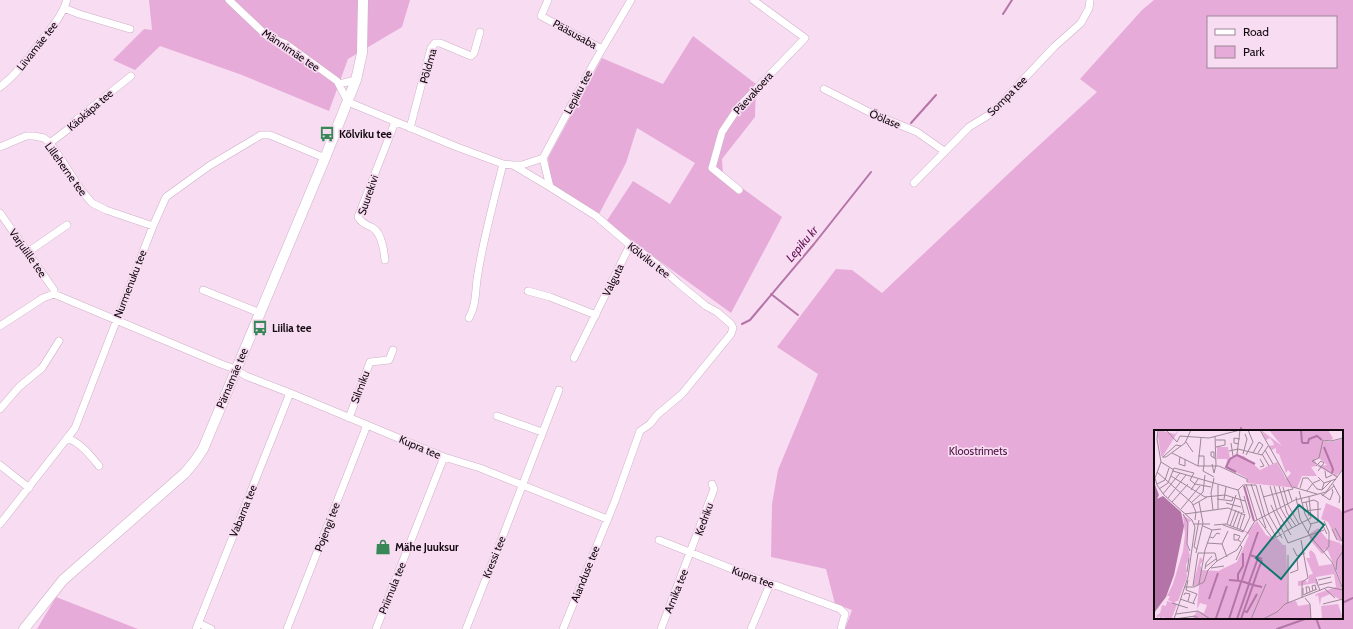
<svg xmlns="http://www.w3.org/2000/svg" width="1353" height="629" font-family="Cabin,sans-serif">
	<rect width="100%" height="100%" fill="#f8dcf1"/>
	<path fill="#e6abd9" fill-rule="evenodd" d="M149,0H410L402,27L348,59L329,111L242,75L160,46L135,70L113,60L144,29L152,30Z
		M1154,0H1353V629H845L852,610L835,604L826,569L771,557L772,504L778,470L818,374L777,347L836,269L852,270L882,293L1022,161L1097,92L1080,79L1142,10ZM1208,17H1336V67H1208ZM1155,431H1342V618H1155Z
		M693,36L756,84L755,117L722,159L723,174L782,217L731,313L606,222L633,181L670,204L695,163L637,128L626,163L599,214L551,185L548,158L602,58L663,84Z
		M56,597L138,629H37Z"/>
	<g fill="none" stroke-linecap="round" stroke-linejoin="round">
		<path stroke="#b474a7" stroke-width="2" d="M1003,14L1012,0
			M911,123L936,95
			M771,294L798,315
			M742,324L750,320L814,244L871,172
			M1241,428L1242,431
			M1342,513L1353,509
			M1342,603L1353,598
			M1316,618L1320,629
			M1277,629L1308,618"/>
		<defs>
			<path id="minor" d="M229,0L267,36L286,44L337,81L348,102L457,147L503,164L513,165L550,187L596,216L630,245L640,251L659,266L679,284L706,306L717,312L731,324L733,328L731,334L682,394L657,415L650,424L640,431L615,501L563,629
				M548,0L541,16L602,49
				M64,8L79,14L130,29
				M339,84L356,80
				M0,87C17,74 29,57 42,40C52,27 62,16 67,0
				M824,89L869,112L917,132L944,151
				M410,128L431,48L435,43H440L471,56L474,53L480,32
				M50,143L67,130L76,120L131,76
				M0,147L26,136H34L44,138L50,143L55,150L81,190L92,203L106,210L153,226
				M543,158L550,187
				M513,165H522L543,158L594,63L631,0
				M914,183L969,127L992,113L1054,47L1081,23L1089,8L1090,0
				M739,190L712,168L722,132L738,108L805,38L753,0
				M0,213L54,290V294
				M28,252L67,225
				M385,260C384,251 382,234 373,228C367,225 361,223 358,217L395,122
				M203,290L260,313
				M528,291L550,297L596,315
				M469,318C477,304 475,288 478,273C484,236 494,200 503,164
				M0,326L43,298L54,294L221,364L235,369L246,376L290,393L444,457L480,468L607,519
				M574,358L630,245
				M0,409L19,387L42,368L59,341
				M497,416L542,432
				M349,418L370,362L389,360L393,350
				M67,438C81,443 90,455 99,466
				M0,465L29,488
				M0,524L75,428L153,226L166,197L209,166L261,135H270L325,158
				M659,540L770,584L778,586L840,609L845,614L841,629
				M198,623L211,629
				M196,629L290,393
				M287,629L367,425
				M376,629L444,457
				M466,629L504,533L559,390
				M661,629L714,489L712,484
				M751,629L770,584"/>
			<path id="secondary" d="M24,629L63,580L185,473L195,461L203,449L325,158L356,80L362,53L363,0"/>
		</defs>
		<use href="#minor" stroke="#cdb1c6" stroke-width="8"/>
		<use href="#secondary" stroke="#cdb1c6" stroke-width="11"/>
		<use href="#minor" stroke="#fff" stroke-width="7"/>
		<use href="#secondary" stroke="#fff" stroke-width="10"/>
	</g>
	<defs>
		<symbol id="bus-bare" viewBox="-9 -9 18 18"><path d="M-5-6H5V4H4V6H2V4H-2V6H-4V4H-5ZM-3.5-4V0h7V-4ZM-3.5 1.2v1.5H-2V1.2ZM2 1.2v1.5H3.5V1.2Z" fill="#378758" stroke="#f8dcf1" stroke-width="2.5" paint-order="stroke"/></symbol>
		<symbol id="shop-bare" viewBox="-9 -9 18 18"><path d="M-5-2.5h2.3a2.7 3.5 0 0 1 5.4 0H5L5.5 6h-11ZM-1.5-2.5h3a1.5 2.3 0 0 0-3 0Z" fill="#378758" stroke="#f8dcf1" stroke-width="2.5" paint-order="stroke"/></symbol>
	</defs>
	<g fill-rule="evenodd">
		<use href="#bus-bare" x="316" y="123" width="22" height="22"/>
		<use href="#bus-bare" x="249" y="317" width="22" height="22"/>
		<use href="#shop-bare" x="372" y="536" width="22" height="22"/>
	</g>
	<g text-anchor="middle" stroke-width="3.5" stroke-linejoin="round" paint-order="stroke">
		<g font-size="11" fill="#120910" stroke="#f8dcf1">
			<text transform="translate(575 34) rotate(29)" y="4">Pääsusaba</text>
			<text transform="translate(37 46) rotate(-52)" y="4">Liivamäe tee</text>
			<text transform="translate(291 50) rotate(34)" y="4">Männimäe tee</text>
			<text transform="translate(428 66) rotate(-74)" y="4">Põldma</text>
			<text transform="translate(578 92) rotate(-62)" y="4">Lepiku tee</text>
			<text transform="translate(753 93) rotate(-48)" y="4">Päevakoera</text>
			<text transform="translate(1007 96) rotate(-45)" y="4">Sompa tee</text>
			<text transform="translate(90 110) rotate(-41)" y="4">Käokäpa tee</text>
			<text transform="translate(885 119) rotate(22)" y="4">Öölase</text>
			<text transform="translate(66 169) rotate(54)" y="4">Lilleherne tee</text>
			<text transform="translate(368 195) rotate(-71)" y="4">Suurekivi</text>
			<text transform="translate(28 253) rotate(55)" y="4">Varjulille tee</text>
			<text transform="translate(649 260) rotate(38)" y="4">Kõlviku tee</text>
			<text transform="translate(613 280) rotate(-64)" y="4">Valguta</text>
			<text transform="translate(130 284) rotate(-69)" y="4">Nurmenuku tee</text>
			<text transform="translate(232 378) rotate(-67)" y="4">Pärnamäe tee</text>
			<text transform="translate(360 387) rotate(-69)" y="4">Silmiku</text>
			<text transform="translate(420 447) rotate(23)" y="4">Kupra tee</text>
			<text transform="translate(243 511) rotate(-68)" y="4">Vabarna tee</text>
			<text transform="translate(704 519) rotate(-70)" y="4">Kedriku</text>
			<text transform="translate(327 527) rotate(-69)" y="4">Pojengi tee</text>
			<text transform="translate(494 557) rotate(-68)" y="4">Kressi tee</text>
			<text transform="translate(585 574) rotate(-68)" y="4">Aianduse tee</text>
			<text transform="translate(753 577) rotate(20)" y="4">Kupra tee</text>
			<text transform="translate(392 588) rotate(-68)" y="4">Priimula tee</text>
			<text transform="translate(676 591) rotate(-68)" y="4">Arnika tee</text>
		</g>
		<g font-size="11" font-weight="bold" fill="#120910" stroke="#f8dcf1" text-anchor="start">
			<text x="339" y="138">Kõlviku tee</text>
			<text x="272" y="332">Liilia tee</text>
			<text x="395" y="551">Mähe Juuksur</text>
		</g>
		<g font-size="11" fill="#490d40" stroke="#f8dcf1">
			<text x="978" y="455">Kloostrimets</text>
		</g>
		<g font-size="12" font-style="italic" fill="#631357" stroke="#f8dcf1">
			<text transform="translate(802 244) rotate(-50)" y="4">Lepiku kr</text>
		</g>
	</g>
	<g transform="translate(1154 430)">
		<rect width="189" height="189" fill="#f8dcf1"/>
		<path d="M5,0L21,4L25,0L9,26H7L4,6ZM107,0L128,16L115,0H174L179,8L177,11L169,9L168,10L176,12L188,9L189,39L182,46L163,36L173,35L165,28L161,29L162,36L157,37L163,46H148L143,58L93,53V48L72,37L73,29H63V17H74L76,28L82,25L90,26L106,40L123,32L132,49L137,43L134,40L132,43L125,24L122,23V18L118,20L114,16L120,15L119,12L116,8L112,10ZM172,73L186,79L189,84V110L186,112L183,110L174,92L167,89ZM29,85L38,91L34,92L33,115L36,126L32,135L33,147L24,171L20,172L23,174L18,188L11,189L10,187L6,189L5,185L4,188L2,186L6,183L8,175L12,176L13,171L20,173L14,170L16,166H13L19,154L29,121L31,104ZM103,91L112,105L121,109L123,108L129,115H132L134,172L142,171L144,176L156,174L157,189H38L43,181L50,183L53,175L46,173L43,179L45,155L39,156L46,127L49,130L46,135L48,140L64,141L83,132L95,105L87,99L94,102ZM164,98L173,109L186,113L189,117V157L174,121L170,119V123L168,124L156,110L155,104ZM157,120L161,124L165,136L178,134L189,160V171L176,164L167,168L166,176L164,165L161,167L162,164L182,157L180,144L162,147L164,157L161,153L144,156V151L151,150L154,153L155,145L159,144L152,128H156L155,122ZM184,174L189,189H168L167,176Z" fill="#e6abd9"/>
		<path d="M0,52L5,65L3,69L9,66L27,82L30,96L20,145L12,167L0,183Z" fill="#b474a7"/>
		<path fill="none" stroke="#b474a7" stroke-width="2" d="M147,0L148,13M148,13H154L155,9L163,6L168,10M170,17L179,39L178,43M82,42L72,37L76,29L83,25L101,34M90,56L100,91M98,119L104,102M98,119L96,125L108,129M103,143L99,155L108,157M103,143L108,130M75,150L87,151M84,150V144L89,136V123M88,150L96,125M87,151L99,155M95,153L104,128M55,169L64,143M90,181L93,182L103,164M62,188L73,156M75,189L87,152M83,189L95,154M87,189L99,155"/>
		<path fill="none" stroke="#9c8897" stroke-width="1" d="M4,0L3,9L7,32L20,40M12,0L23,12L26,6L55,8L86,0M106,0L139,59M61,6L62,35M62,10H71V15L62,17M32,12L39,22M77,13L79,26M85,14L80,13V8L86,9M111,20L119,34M75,21L84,19L108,25L114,16M18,23L44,36H65L93,49V52M99,23L105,12L109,15L104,23M83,24L86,0M89,24L93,9L91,4M108,24L115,36M92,25L99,12L94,0M44,26H50V35M8,27H12L31,13L37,0M9,27L22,15L27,16M26,27L25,34L31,36V29M60,28V22H57V26L62,29M7,32L1,48L3,55L10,65L38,90L41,97L34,147L20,189M58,34L60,43L62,35M50,35L49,41L60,47M44,36L47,8M162,36L167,31L170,33L164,41M106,37L110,36L106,29M19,41L84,60M171,41L172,48L178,45M3,42L38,73L42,82L41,90M17,46L51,67M164,47L170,53L168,60M183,47L158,31L165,28L169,10L177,11L189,8M170,53L182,49M3,54L11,50L15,38M92,54L103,90M97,54L112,98M179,54L186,67L185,73M64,55V79M106,55L115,85L128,108M116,56L123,81L137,105M120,56L127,79L138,98M125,56L133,83L142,96M129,57L134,75L145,94M139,57L163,64M146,58L149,48H154L163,59L168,60L178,50M5,59L14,53L20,38L40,43L36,50L41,54L57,57M134,59L138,71M37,60L44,49M84,60L89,55H102L111,87L122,107M84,60L90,83M145,61L151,84L157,95L154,103M153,61L159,53L166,50M9,64L26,43M167,64L176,70L179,62L178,59M157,66L172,62L189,39M168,66L180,56M51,67L71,65L91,71M109,67L139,59M142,67L146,89L156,106L178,132L189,159M14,68L32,45M63,69L78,71L79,67M70,69L72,57M18,72L34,54M152,72L155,86M37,73L49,62L51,45M72,73L87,77M148,73L160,70L164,72V92L156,94M39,75L53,67M117,75L134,113L170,100M27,79L46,56M59,80L57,63L60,48M150,81L167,79M29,84L34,93L33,114L36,121M31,84L74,78L91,85M105,90L119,109L128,104M170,91L175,102V116L170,122M167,92L173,104M40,94H56M73,94L82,65M60,95L72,94L90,101M69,95L89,102L96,87L90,66M49,96L58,100L67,99M76,96L82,80M79,97L85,81M83,98L88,82M181,98L188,111M86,99L91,84M178,99L183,110M130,102L157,88L155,67M56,107L59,108L63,103L66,104M84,110H80V104L86,106L84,110L87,112M147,110L154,148L148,152V168M53,113L68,114M68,114L73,127M68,114L74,101M139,118L143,126L151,123M43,119L40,117L45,90M42,123L49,93L45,72M44,123H61L63,131M134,125V173M82,130L88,117L86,115M51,137L62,129M57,138L70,136M51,139L52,133L58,126M182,140L183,130L189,121M33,142L35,128M136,143L144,140L143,128M162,149L166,161M34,150L32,160L43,164L39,173M164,150L177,147M45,154L51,120L58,100M165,155L178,152M39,156L44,123M30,157H40L50,152L54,140L63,131L83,120L101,91L141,70L157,66M149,158V165L163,159M171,159L181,168M159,161L158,156L161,155L162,160M153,163L152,157H155L156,162M30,165L31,163L36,164L34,171M151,168L156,174L157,189M26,169L41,174M18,173L34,178M169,174L189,169M22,184L44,181L56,189M21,189L41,186L45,189M97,189L112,154M109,189L123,182L131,174L174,157L189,160"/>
		<path fill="#0f766e" fill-opacity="0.15" stroke="#0f766e" stroke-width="2" d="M145,75L170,95L127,149L102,128Z"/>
		<rect width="189" height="189" fill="none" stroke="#120910" stroke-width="2"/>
	</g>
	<rect x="1207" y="16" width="130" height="52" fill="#f8dcf1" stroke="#9c8897"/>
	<rect x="1215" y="29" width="20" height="6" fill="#ffffff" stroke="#9c8897"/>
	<text x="1243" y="36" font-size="12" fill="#120910">Road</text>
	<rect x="1215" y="46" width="20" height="12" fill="#e6abd9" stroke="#9c8897"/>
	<text x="1243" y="56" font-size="12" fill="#120910">Park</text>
</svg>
